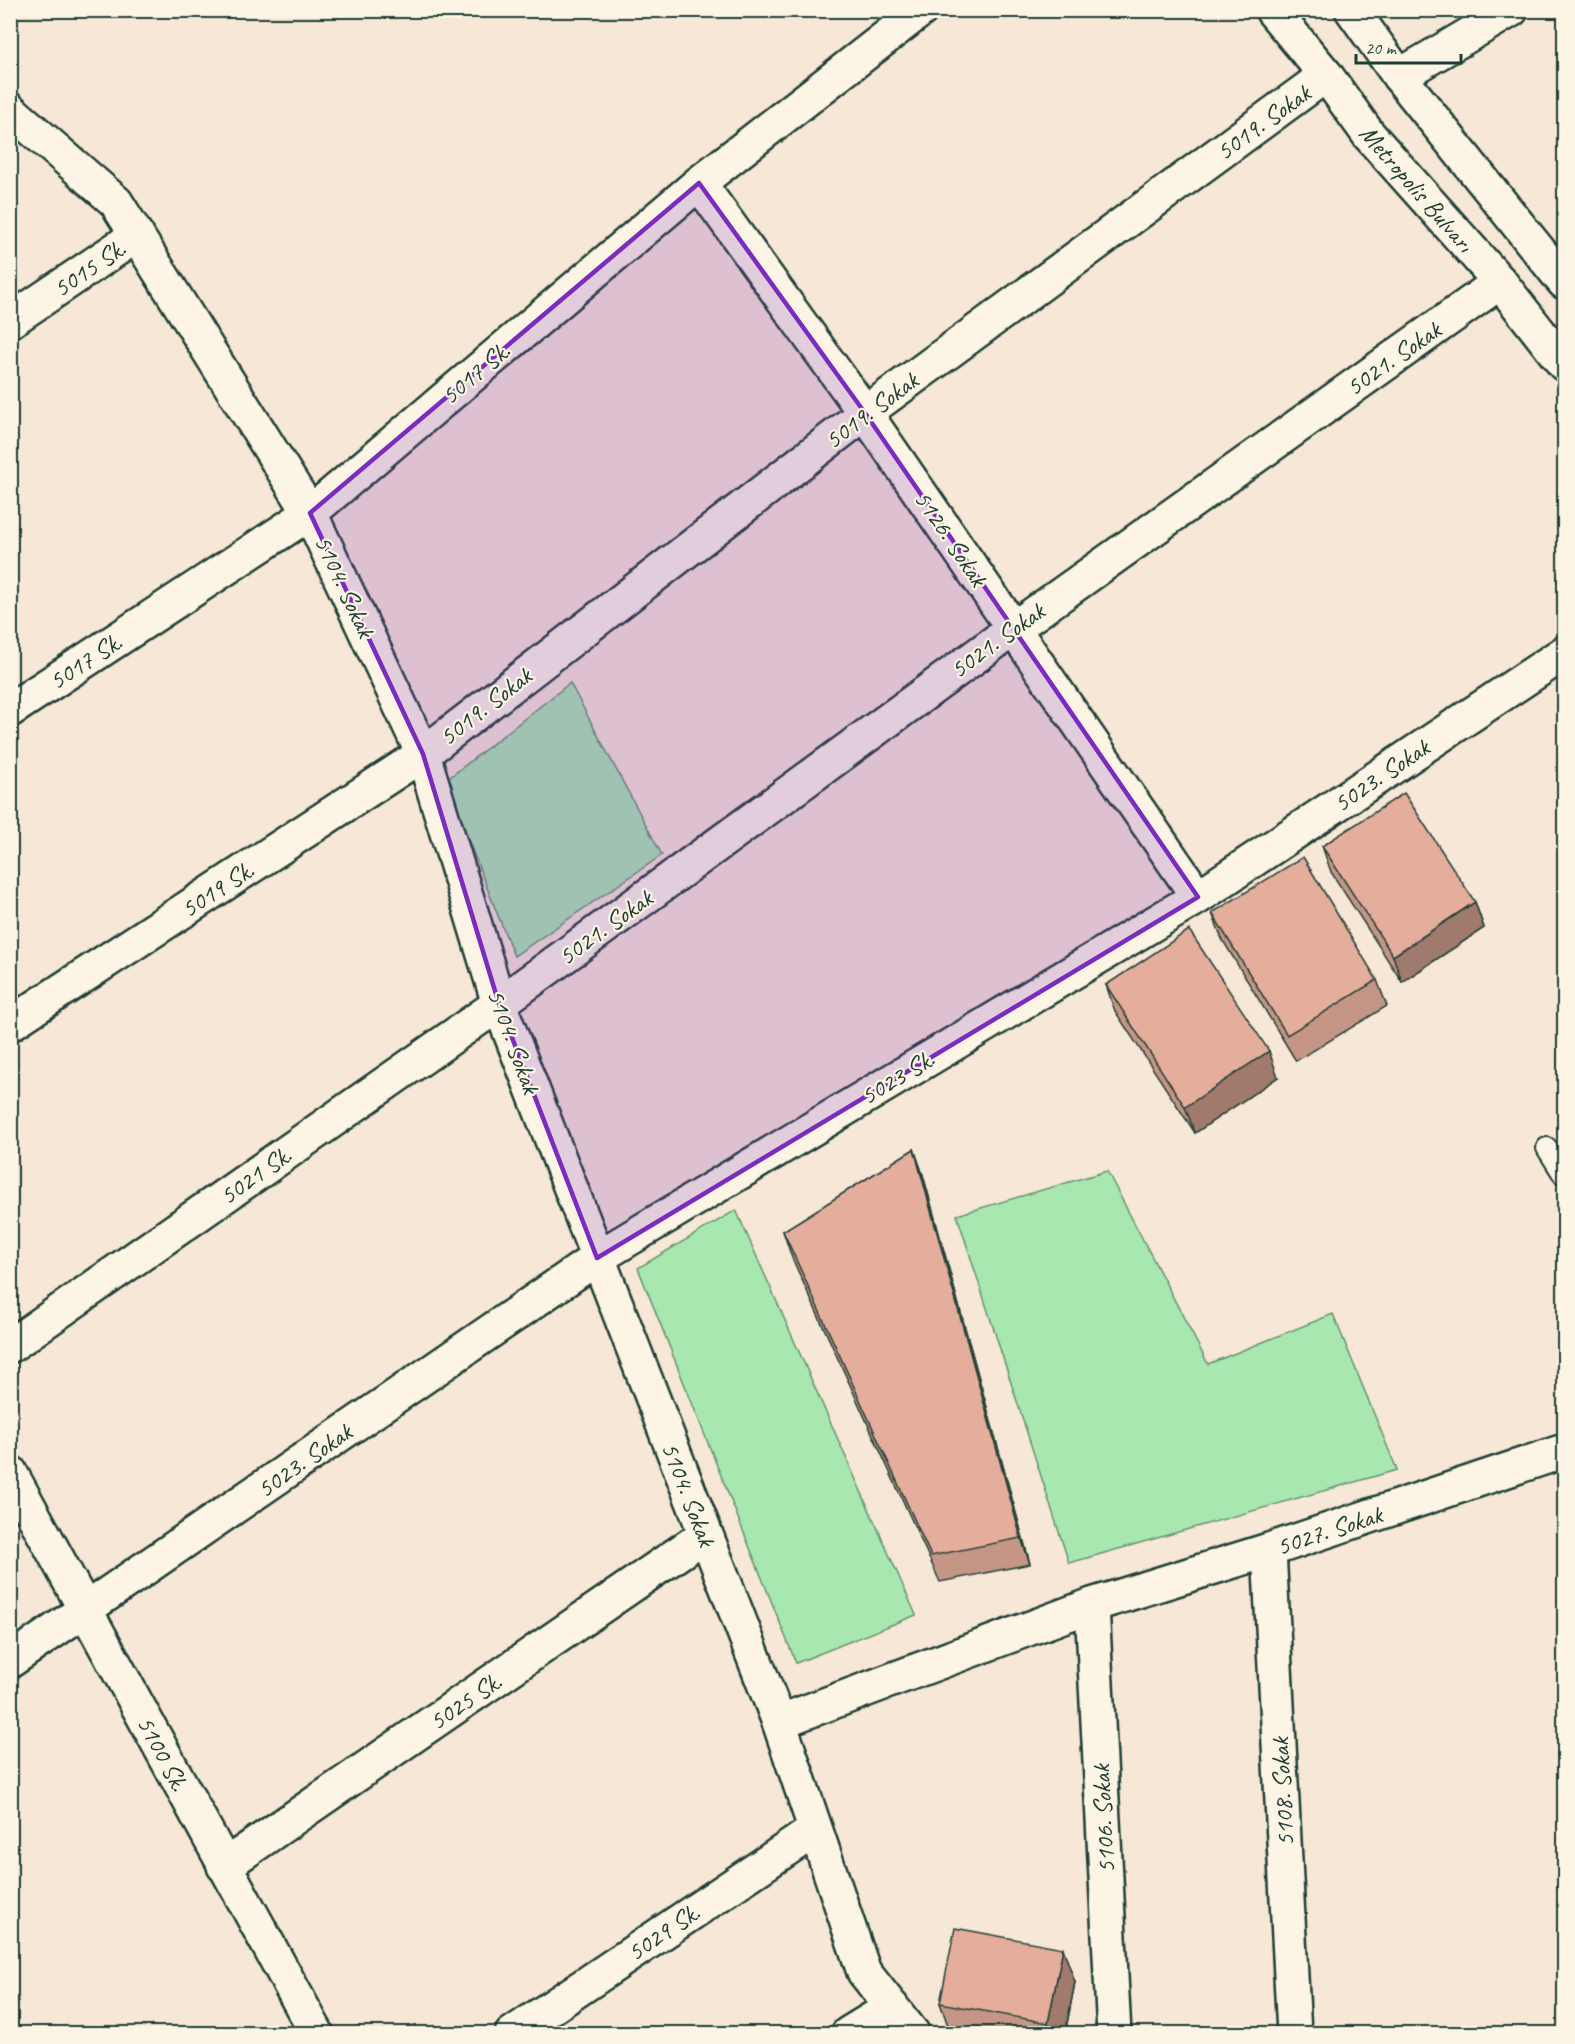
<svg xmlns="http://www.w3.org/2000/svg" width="1575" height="2044" font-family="Caveat,sans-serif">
	<rect width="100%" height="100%" fill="#f7e7d6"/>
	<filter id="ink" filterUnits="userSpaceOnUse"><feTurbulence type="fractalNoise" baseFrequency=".0167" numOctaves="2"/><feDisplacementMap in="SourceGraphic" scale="12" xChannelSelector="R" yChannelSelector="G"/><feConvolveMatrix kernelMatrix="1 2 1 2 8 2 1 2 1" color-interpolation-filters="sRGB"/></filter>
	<g filter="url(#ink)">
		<path fill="#a8e8b0" stroke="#649272" stroke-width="1.5" d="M570,683L662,855L514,956L445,781Z
			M1107,1171L1208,1364L1333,1314L1397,1470L1069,1563L957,1215Z
			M736,1210L916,1615L796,1663L638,1268Z"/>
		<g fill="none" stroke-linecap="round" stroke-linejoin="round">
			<defs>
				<path id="service" d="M1547,1148L1564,1175"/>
				<path id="minor" d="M1399,76L1511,10
					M10,110L116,202L310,513L423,754L499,1004L779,1722L864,1972L913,2034
					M699,183L865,413L1198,897
					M10,321L137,235
					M10,710L310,513L699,183L921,10
					M10,1024L423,754L865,413L1326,75
					M10,1346L499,1004L1013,629L1500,282
					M10,1472L317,2034
					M1269,1550L1294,2034
					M1092,1605L1114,2034
					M10,1661L597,1258L1198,897L1564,653
					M779,1722L1092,1605L1269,1550L1564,1451
					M224,1866L705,1535
					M512,2034L815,1830
					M848,2034L892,2007"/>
				<path id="secondary" d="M1272,10L1326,75L1369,135L1500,282L1564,364
					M1352,10L1399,76L1564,282"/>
			</defs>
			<use href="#service" stroke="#1f3d34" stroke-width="24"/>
			<use href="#minor" stroke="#1f3d34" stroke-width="38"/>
			<use href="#secondary" stroke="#1f3d34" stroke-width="38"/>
			<use href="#service" stroke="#fcf5e5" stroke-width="20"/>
			<use href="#minor" stroke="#fcf5e5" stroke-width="33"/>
			<use href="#secondary" stroke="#fcf5e5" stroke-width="33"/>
		</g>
		<path fill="#c59686" stroke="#1f3d34" stroke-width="1.5" d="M1322,846L1475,902L1484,928L1402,982L1331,872Z
			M1212,913L1377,980L1387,1006L1296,1061L1222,939Z
			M1106,985L1278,1077L1195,1133L1115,1011Z
			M914,1149L923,1175L1030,1564L940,1582L792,1258L783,1231Z
			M1075,1982L1065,2034H951L940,2003Z"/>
		<path fill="#a07a6d" stroke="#1f3d34" stroke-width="1.5" d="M1475,902L1484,928L1402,982L1393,956Z
			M1269,1051L1278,1077L1195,1133L1185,1107Z
			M914,1149L923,1175L1030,1564L1021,1538Z
			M1063,1948L1075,1982L1065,2034H1052L1048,2023Z"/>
		<path fill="#e5ae9c" stroke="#1f3d34" stroke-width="1.5" d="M1404,793L1475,902L1393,956L1322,846Z
			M1303,857L1377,980L1287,1035L1212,913Z
			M1189,930L1269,1051L1185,1107L1106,985Z
			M914,1149L1021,1538L931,1556L783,1231Z
			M955,1928L1063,1948L1048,2023L940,2003Z"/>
	</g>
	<path fill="#7b2cbf" fill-opacity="0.2" stroke="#7b2cbf" stroke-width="4.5" stroke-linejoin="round" d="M699,183L865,413L1198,897L597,1258L499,1004L423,754L310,513Z"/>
	<g text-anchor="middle" stroke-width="4.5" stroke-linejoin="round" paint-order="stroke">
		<g font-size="26" fill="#1f3d34" stroke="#fcf5e5">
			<text transform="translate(1263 122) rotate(-36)" y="9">5019. Sokak</text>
			<text transform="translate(1417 188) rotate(49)" y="9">Metropolis Bulvarı</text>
			<text transform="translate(89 268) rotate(-34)" y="9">5015 Sk.</text>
			<text transform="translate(1393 358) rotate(-35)" y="9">5021. Sokak</text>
			<text transform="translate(475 373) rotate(-40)" y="9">5017 Sk.</text>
			<text transform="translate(871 410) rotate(-37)" y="9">5019. Sokak</text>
			<text transform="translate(951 538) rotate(56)" y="9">5126. Sokak</text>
			<text transform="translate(345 586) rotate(65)" y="9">5104. Sokak</text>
			<text transform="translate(997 640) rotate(-36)" y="9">5021. Sokak</text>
			<text transform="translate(85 661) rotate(-33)" y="9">5017 Sk.</text>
			<text transform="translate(485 706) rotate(-38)" y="9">5019. Sokak</text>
			<text transform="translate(1381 775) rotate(-34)" y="9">5023. Sokak</text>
			<text transform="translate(217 889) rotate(-33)" y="9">5019 Sk.</text>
			<text transform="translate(605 927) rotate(-36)" y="9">5021. Sokak</text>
			<text transform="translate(514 1041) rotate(70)" y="9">5104. Sokak</text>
			<text transform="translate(897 1077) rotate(-31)" y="9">5023 Sk.</text>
			<text transform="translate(255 1175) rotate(-35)" y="9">5021 Sk.</text>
			<text transform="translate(304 1460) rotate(-35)" y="9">5023. Sokak</text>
			<text transform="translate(689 1494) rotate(69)" y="9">5104. Sokak</text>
			<text transform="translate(1329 1530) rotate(-18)" y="9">5027. Sokak</text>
			<text transform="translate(465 1701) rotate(-34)" y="9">5025 Sk.</text>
			<text transform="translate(163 1753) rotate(62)" y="9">5100 Sk.</text>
			<text transform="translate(1282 1792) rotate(-93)" y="9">5108. Sokak</text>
			<text transform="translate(1103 1819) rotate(-93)" y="9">5106. Sokak</text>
			<text transform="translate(663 1932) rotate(-34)" y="9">5029 Sk.</text>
		</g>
	</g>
	<rect width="1575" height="2044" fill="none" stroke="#fcf5e5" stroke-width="36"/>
	<rect x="18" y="18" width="1539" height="2008" fill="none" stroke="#1f3d34" stroke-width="2" filter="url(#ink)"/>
	<path d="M1356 54v9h105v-9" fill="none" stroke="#1f3d34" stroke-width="3"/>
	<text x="1365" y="54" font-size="18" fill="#1f3d34" stroke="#fcf5e5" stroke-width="4.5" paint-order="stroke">20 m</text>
</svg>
